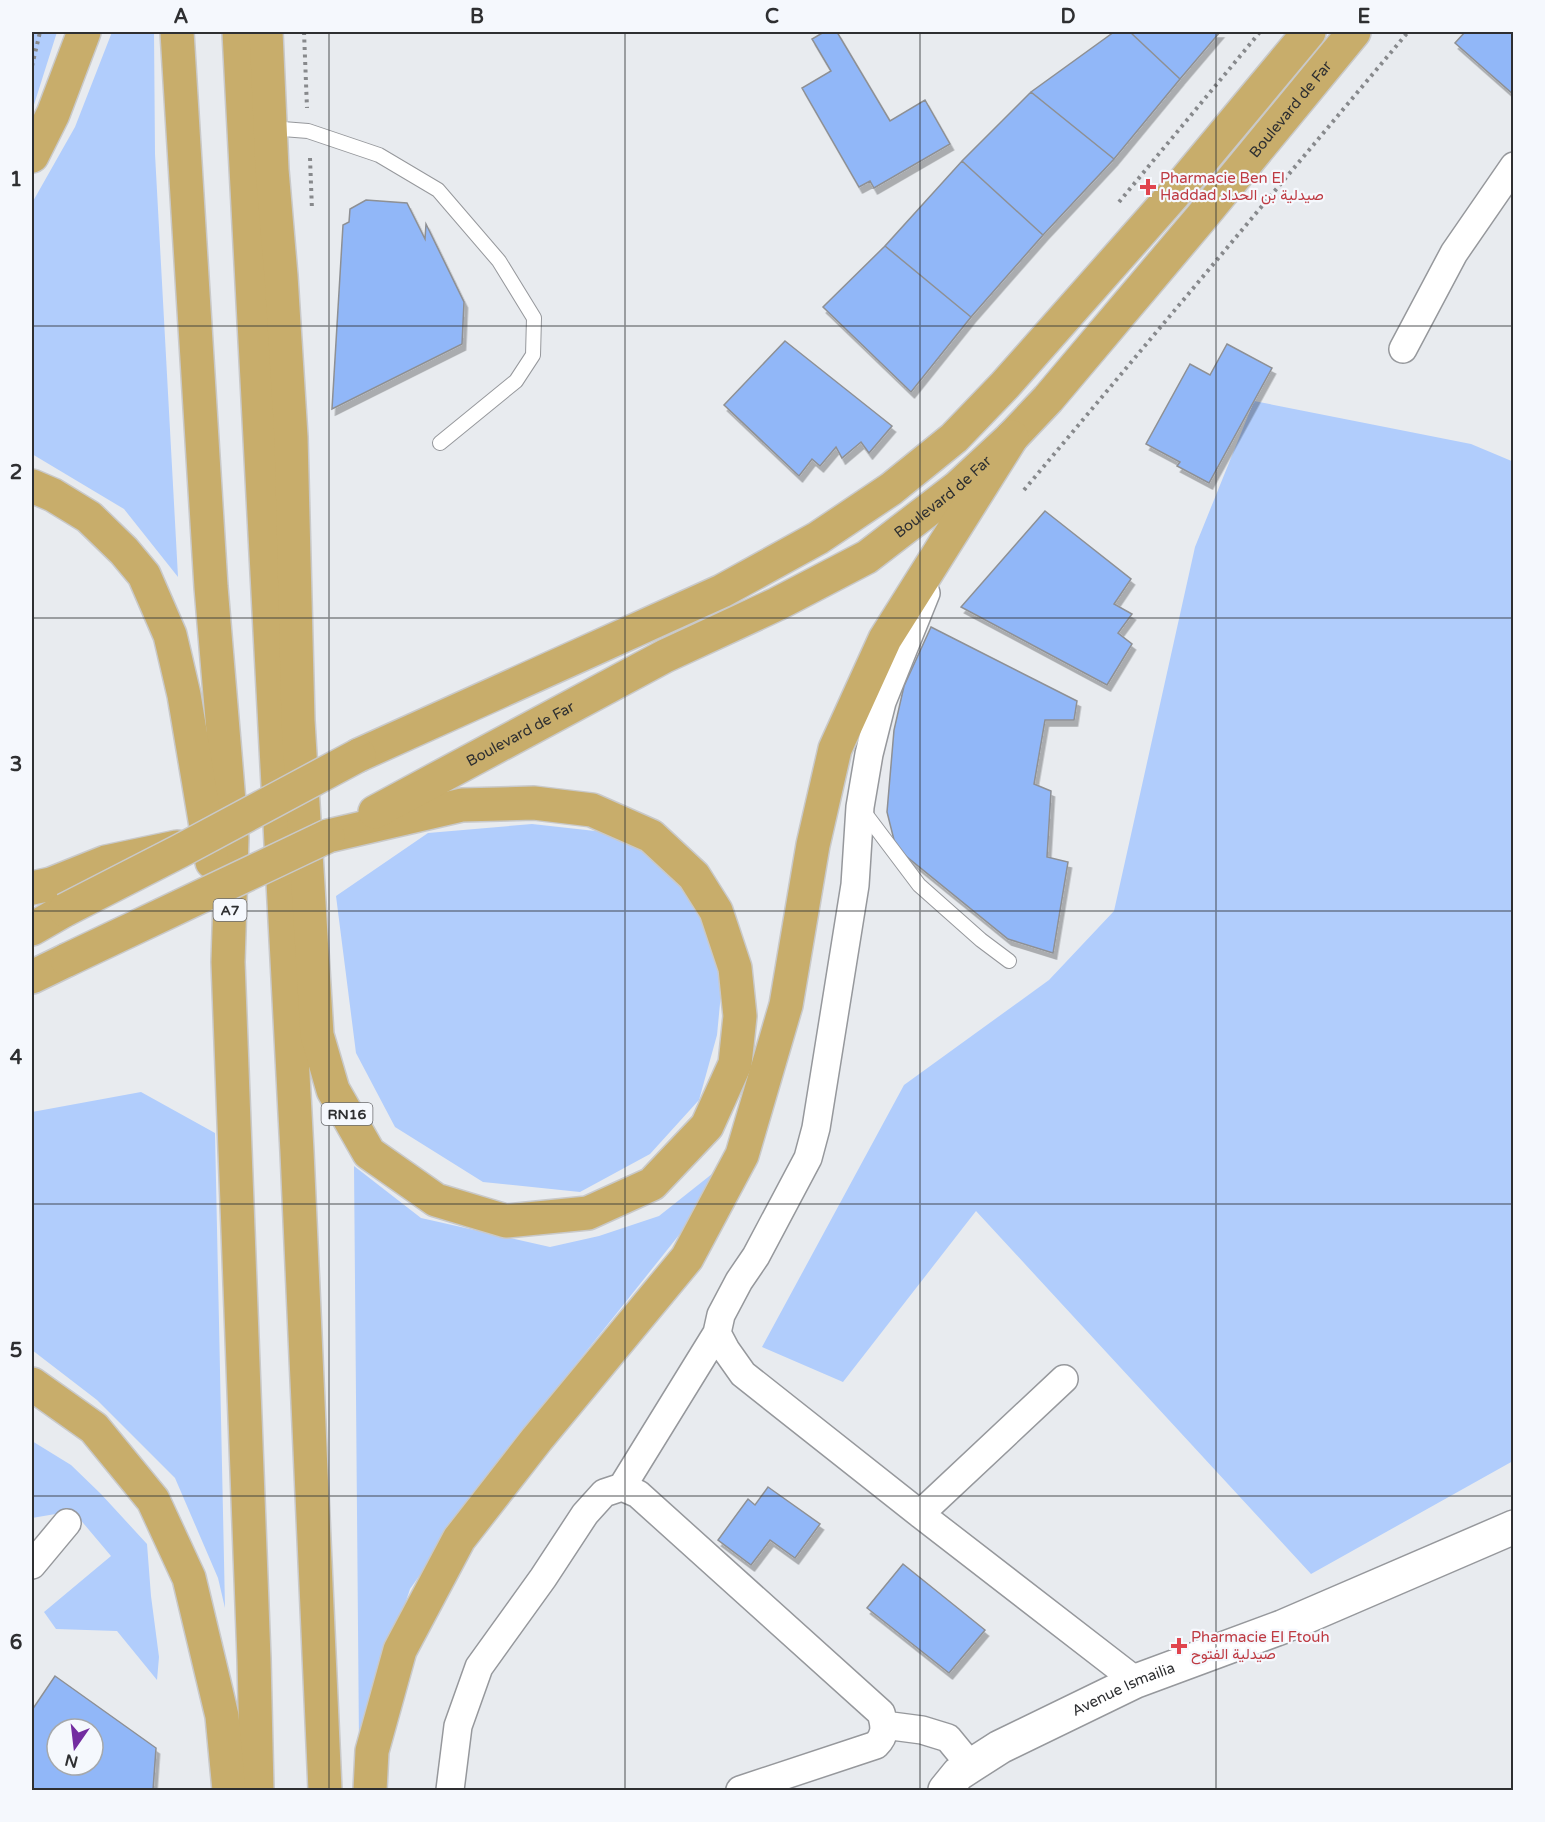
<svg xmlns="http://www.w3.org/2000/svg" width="1545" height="1822" font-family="'Varela Round',Vazirmatn,sans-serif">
	<defs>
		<filter id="shadow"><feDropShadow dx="3.5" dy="6" stdDeviation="0" flood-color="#0004"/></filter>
	</defs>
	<rect width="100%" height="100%" fill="#e8ebef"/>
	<path fill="#b1cdfc" d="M33,32H57L32,111V36Z
		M112,32H154L155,154L178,577L124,509L32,454V203L75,127Z
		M1254,401L1471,444L1514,462L1513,1461L1311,1574L976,1211L843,1382L762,1347L904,1085L1049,980L1114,911L1195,547Z
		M532,824L613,833L666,862L702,918L722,983L717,1035L699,1100L650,1154L580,1192L483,1182L395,1127L356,1053L336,896L428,833Z
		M141,1092L215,1133L225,1608L218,1578L175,1478L97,1400L32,1350V1112Z
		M354,1166L421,1218L550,1247L599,1236L659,1216L722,1166L687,1225L522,1432L410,1589L359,1743Z
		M32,1441L71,1465L101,1494L147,1544L151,1596L159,1657L157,1680L117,1631L56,1629L44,1612L111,1556L73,1511L32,1518Z"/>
	<path fill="#91b7f8" stroke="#8e9094" stroke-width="1.5" fill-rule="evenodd" filter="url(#shadow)" d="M824,32H837L890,121L925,100L950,144L874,188L870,181L859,187L802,88L831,71L812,39Z
		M1114,32H1130L1180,79L1114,159L1031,92Z
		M1130,32H1220L1180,79Z
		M1465,32H1514V95L1455,43Z
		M1031,92L1114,159L1043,235L962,161Z
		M962,161L1043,235L971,317L885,246Z
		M366,200L407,203L425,239L426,224L464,302L462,344L332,409L343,225L349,222L350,209Z
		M885,246L971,317L911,392L823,307Z
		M785,341L892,426L869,453L861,442L842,458L836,447L820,466L812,459L799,476L724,405Z
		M1227,344L1272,368L1209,483L1177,466L1180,462L1146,444L1190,364L1210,375Z
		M1045,511L1131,579L1114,604L1132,614L1118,633L1132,644L1107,685L961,607Z
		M931,627L1077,701L1074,720H1045L1034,784L1051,791L1047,857L1068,862L1053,953L1008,939L896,848L887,812L894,730L904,686Z
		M768,1487L820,1524L795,1558L770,1540L751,1565L718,1540L748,1499L755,1505Z
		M903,1564L985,1630L949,1673L867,1608Z
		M55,1676L156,1748L153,1790H32V1710ZM57,1729H93V1765H57Z"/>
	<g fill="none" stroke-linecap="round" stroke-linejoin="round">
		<defs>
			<path id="lane" d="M270,128L308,131L379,155L438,190L499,261L534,318L533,355L516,381L440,443
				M861,808L919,885L981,940L1009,961"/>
			<path id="street" d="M1403,349L1454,253L1514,166
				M926,593L882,702L869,754L860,807L855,885L816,1128L808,1158L756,1256L739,1281L721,1315L717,1333L726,1350L743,1374L920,1514L1136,1681
				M622,1487L717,1333
				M920,1514L1064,1379
				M32,1565L67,1523
				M884,1725L922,1730L948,1738L971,1766
				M450,1790L458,1726L479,1667L543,1578L585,1514L604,1493L622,1487L638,1494L881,1713C885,1726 886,1735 876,1745L740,1790"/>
			<g id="secondary">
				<path id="s1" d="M945,1790L958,1774L1000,1747L1136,1681L1282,1627L1514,1527"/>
			</g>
			<g id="highway">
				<path d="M177,32L211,587L232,838L228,962L254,1659L257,1790"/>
				<path d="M239,32L297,1152L325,1790"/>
				<path d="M266,32L272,170L281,276L291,437L298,721L317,1035L333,1090L369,1153L436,1200L506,1221L588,1213L652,1184L707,1126L735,1064L740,1016L735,968L716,911L694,876L651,836L592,810L534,803L462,805L328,836"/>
				<path d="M32,156L53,114L84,32"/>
				<path d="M32,486L53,495L89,517L124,551L144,575L170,635L184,695L212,862"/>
				<path d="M359,755L722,591L818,538L891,489L954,438L1005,385L1174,194L1309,32"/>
				<path id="s2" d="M375,812L665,656L777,604L867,557L958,487L1012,437L1048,399L1200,219L1354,32"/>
				<path d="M32,888L51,884L106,862L177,847"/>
				<path d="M32,929L65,910"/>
				<path d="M32,977L67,960"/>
				<path d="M32,1384L94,1428L153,1500L189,1578L222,1716L229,1790"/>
				<path d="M370,1790L372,1751L400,1650L459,1539L537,1439L687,1258L742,1155L786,1005L813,845L835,749L885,639L1012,437"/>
			</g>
		</defs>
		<use href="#lane" stroke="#96989c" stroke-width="16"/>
		<use href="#street" stroke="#96989c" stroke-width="30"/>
		<use href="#secondary" stroke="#96989c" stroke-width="36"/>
		<use href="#highway" stroke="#c9c9c9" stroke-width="36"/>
		<path stroke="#87898c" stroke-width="4" stroke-dasharray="3 4.5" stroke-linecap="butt" d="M304,32L307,108
			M32,66L40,32
			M310,158L312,210
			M1119,202L1260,32
			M1024,490L1408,32"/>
		<use href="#lane" stroke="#fff" stroke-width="14"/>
		<use href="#street" stroke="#fff" stroke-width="27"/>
		<use href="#secondary" stroke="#fff" stroke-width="33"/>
		<use href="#highway" stroke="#c8ad6b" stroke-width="33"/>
		<defs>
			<path id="highway-bridge" d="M65,910L180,851L359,755
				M67,960L328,836"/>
		</defs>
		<use href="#highway-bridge" stroke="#c9c9c9" stroke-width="36" stroke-linecap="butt"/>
		<use href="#highway-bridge" stroke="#c8ad6b" stroke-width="33"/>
	</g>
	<path fill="none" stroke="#2e2f31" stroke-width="1.5" stroke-opacity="0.55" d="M329,32V1790M625,32V1790M920,32V1790M1216,32V1790M32,326H1514M32,618H1514M32,911H1514M32,1204H1514M32,1496H1514"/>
	<g fill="#e0444e" stroke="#f5f8fd" stroke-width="2">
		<path d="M1145 178h6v6h6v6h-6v6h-6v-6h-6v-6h6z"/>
		<path d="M1176 1637h6v6h6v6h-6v6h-6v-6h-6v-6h6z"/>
	</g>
	<g text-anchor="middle" stroke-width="4.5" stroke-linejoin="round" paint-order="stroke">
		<g fill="#f5f8fd" stroke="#6a6b6e" stroke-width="1.5">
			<rect x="213.5" y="899" width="33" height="22" rx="4.5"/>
			<rect x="321.5" y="1103" width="51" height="22" rx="4.5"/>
		</g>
		<g font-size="14" font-weight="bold" fill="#2e2f31">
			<text x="230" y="915">A7</text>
			<text x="347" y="1119">RN16</text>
		</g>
		<g font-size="15" fill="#2e2f31" stroke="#f5f8fd">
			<text dy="5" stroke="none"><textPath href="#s2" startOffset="1173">Boulevard de Far</textPath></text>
			<text dy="5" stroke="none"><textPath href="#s2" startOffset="651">Boulevard de Far</textPath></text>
			<text dy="5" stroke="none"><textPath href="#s2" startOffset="165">Boulevard de Far</textPath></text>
			<text dy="5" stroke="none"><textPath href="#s1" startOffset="207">Avenue Ismailia</textPath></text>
		</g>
		<g font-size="15" fill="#be3a42" stroke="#f5f8fd" text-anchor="start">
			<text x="1160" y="183">Pharmacie Ben El<tspan x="1160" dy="17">Haddad صيدلية بن الحداد</tspan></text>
			<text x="1191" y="1642">Pharmacie El Ftouh<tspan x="1191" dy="17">صيدلية الفتوح</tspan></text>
		</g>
	</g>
	<rect width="1545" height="1822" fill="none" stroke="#f5f8fd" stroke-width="66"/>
	<g transform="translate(75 1747) rotate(194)"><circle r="28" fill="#f5f8fd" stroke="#a5a8ab" stroke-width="1.5"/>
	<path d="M0-4.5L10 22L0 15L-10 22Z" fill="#732ca0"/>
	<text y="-9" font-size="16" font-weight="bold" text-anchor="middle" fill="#2e2f31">N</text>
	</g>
	<rect x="33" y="33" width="1479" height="1756" fill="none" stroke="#2e2f31" stroke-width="2"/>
	<g font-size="20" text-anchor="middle" font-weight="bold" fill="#2e2f31">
		<text x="181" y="23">A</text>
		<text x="477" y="23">B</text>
		<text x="772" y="23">C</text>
		<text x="1068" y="23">D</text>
		<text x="1364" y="23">E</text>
		<text x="16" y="186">1</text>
		<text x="16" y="479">2</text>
		<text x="16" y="771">3</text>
		<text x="16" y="1064">4</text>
		<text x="16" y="1357">5</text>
		<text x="16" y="1649">6</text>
	</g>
</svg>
